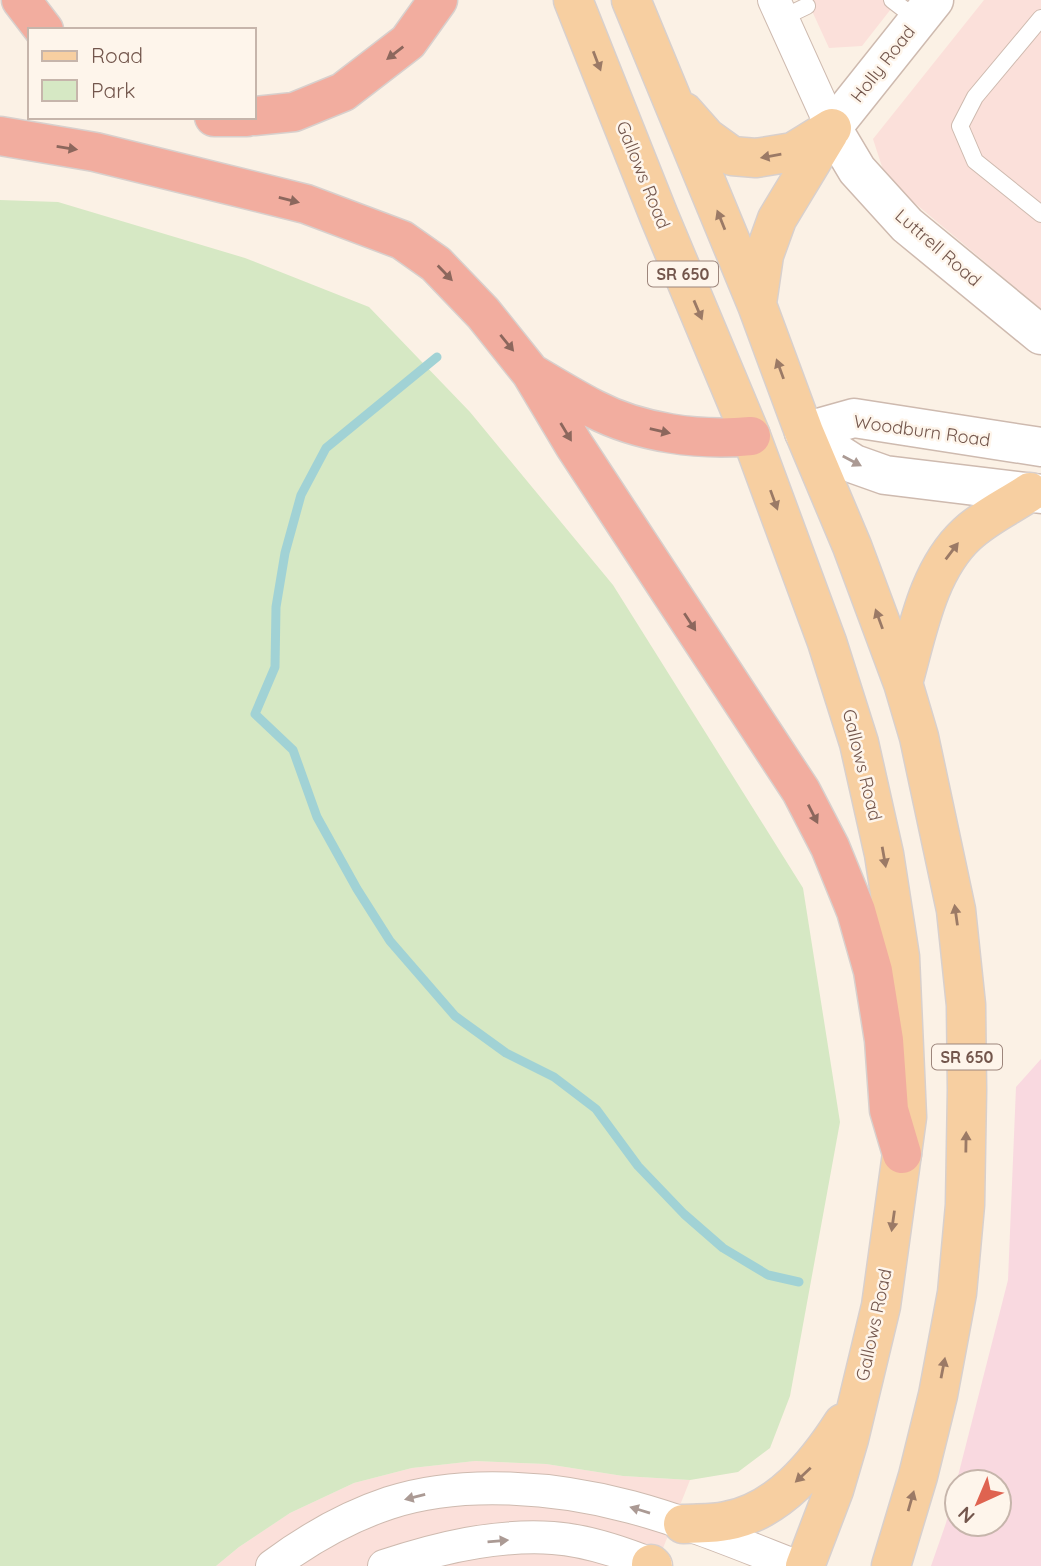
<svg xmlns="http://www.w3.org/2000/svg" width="1041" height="1566" font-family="Quicksand,sans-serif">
	<rect width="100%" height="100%" fill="#fbf1e5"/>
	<path fill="#fbe0da" d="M807,0H898L862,46L829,48Z
		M984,0H1041V309L886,179L873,139Z
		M475,1461L546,1464L623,1476L690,1480L656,1566H216L239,1547L290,1513L354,1483L412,1468Z"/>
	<path fill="#f9d9e0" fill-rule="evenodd" d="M1041,1059V1566H931L946,1523L1008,1280L1016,1087ZM957,1482H999V1524H957Z"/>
	<path fill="#d6e8c4" d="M0,200L58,202L245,258L369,307L470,412L613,585L803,888L840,1122L790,1396L770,1448L738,1472L690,1480L623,1476L546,1464L475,1461L412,1468L354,1483L290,1513L239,1547L216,1566H0Z"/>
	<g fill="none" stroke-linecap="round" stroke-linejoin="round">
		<path stroke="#a1d2d5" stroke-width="9" d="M437,357L326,448L301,495L285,553L276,607L275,667L255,714L293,750L317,817L357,889L390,941L455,1016L506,1053L554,1077L596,1109L638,1166L684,1214L723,1248L768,1275L799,1282"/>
		<defs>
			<path id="service" d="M892,0L918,20
				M782,18L807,6
				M1041,18L975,97L960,126L975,161L1041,214"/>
			<path id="minor" d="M774,0L832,128
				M272,1566C307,1540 347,1517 389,1503C462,1479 557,1487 631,1507C687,1522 742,1545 796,1566
				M384,1566C438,1548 496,1534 553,1538C587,1540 624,1553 656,1566"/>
			<path id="tertiary" d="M934,0L832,128L857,170L907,225L1041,335
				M804,432L854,464L885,475L1041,494
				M804,432L854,418L1041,447"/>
			<path id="primary" d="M573,0L659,216L751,436L827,642L859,743L884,854L900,957L907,1117L881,1306L849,1439L834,1490L805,1566
				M631,0L757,305L804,432L852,546L903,683L919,737L956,910L966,1005L967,1090L965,1205L957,1293L938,1395L918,1476L891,1566
				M684,112L707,138L732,156L756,158L793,152L832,128
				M757,303L764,255L777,219L829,133
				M903,683C917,634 927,571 967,534C985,517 1009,506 1030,492
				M683,1524C697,1523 713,1524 726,1521C778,1512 816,1465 843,1423
				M651,1564L653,1566"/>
			<path id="motorway" d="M21,0L44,30
				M254,116L294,112L343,92L408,42L438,0
				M214,117H247
				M0,136L95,152L306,204L402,240L436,264L483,313L531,373L574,445L801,791L830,847L856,911L873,971L884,1040L889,1110L902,1154
				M533,374C553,386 573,398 594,409C640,433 699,441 751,436"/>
		</defs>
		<use href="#service" stroke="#cebaaf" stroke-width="18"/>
		<use href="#minor" stroke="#cebaaf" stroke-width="34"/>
		<use href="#tertiary" stroke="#cebaaf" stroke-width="41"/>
		<use href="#primary" stroke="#d8d0cd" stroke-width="41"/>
		<use href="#motorway" stroke="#d8d0cd" stroke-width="41"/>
		<use href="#service" stroke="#fff" stroke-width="16"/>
		<use href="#minor" stroke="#fff" stroke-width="32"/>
		<use href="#tertiary" stroke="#fff" stroke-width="38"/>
		<use href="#primary" stroke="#f7cfa1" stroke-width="38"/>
		<use href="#motorway" stroke="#f2ad9f" stroke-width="38"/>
	</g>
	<defs><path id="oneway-solid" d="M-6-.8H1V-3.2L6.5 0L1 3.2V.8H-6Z" transform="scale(1.75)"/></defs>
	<g fill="#8c675d">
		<use href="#oneway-solid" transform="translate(395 53) rotate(142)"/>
		<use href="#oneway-solid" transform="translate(67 148) rotate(9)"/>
		<use href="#oneway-solid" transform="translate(289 200) rotate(14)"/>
		<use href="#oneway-solid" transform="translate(445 273) rotate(46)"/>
		<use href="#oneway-solid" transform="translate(507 343) rotate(51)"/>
		<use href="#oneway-solid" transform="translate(660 431) rotate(13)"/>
		<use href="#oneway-solid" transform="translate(566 432) rotate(59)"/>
		<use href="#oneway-solid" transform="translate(690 622) rotate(57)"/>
		<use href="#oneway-solid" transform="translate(813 814) rotate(63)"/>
	</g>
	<g fill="#9b7a66">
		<use href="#oneway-solid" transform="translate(597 61) rotate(69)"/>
		<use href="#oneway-solid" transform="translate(771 156) rotate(170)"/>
		<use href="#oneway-solid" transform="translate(721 220) rotate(-112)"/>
		<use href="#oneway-solid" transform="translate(698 310) rotate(67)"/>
		<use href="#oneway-solid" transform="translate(780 369) rotate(-110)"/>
		<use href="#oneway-solid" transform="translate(774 500) rotate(70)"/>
		<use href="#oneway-solid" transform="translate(952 551) rotate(-53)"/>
		<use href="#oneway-solid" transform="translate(879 619) rotate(-110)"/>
		<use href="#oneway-solid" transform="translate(884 857) rotate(80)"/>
		<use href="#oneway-solid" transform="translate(956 915) rotate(-98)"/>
		<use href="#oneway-solid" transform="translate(966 1142) rotate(-89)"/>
		<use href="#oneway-solid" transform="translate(893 1221) rotate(98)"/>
		<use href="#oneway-solid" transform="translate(943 1368) rotate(-79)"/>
		<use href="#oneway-solid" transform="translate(803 1475) rotate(137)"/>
		<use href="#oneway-solid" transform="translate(911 1501) rotate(-74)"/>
	</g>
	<g fill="#ab9a94">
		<use href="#oneway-solid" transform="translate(852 461) rotate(28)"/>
		<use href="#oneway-solid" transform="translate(415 1497) rotate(166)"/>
		<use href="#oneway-solid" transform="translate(640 1510) rotate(-163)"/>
		<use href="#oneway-solid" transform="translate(498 1541) rotate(-5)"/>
	</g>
	<g text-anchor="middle" stroke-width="5" stroke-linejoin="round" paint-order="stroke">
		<g fill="#fef5eb" stroke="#9d867c" stroke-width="2">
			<rect x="648" y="261.5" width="70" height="25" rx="5"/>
			<rect x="932" y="1044.5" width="70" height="25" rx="5"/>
		</g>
		<g font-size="16" font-weight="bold" fill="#73564c">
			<text x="683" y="280">SR 650</text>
			<text x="967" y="1063">SR 650</text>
		</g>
		<g font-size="18" fill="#73564c" stroke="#fef5eb">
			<text transform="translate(883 64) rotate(-52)" y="6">Holly Road</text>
			<text transform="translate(643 175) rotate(68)" y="6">Gallows Road</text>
			<text transform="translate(938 248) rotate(41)" y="6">Luttrell Road</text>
			<text transform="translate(922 431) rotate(8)" y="6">Woodburn Road</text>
			<text transform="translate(862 765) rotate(76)" y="6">Gallows Road</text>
			<text transform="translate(874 1325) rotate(-78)" y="6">Gallows Road</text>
		</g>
	</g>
	<rect x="28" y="28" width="228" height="91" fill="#fef5eb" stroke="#c6b5ab" stroke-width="2"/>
	<rect x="42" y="51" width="35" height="10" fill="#f7cfa1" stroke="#c6b5ab" stroke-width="2"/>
	<text x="91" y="63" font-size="21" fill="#73564c">Road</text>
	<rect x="42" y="80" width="35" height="21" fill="#d6e8c4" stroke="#c6b5ab" stroke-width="2"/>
	<text x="91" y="98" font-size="21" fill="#73564c">Park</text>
	<g transform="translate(978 1503) rotate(224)"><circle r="33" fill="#fef5eb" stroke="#c6b5ab" stroke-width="2"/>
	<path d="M0-5L12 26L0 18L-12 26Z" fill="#df6350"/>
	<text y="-10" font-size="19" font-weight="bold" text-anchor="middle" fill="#73564c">N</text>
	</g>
</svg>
